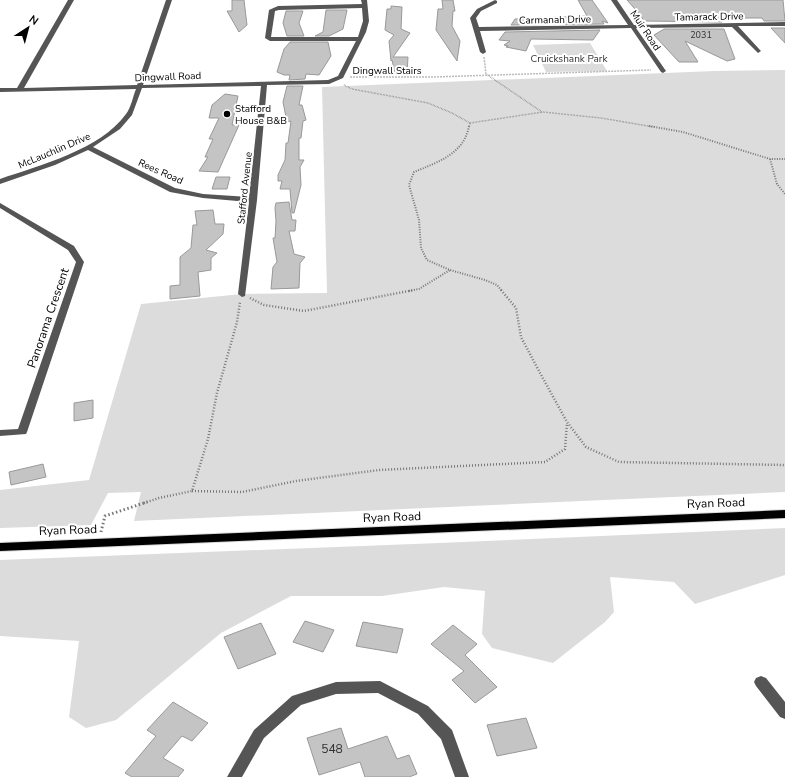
<svg xmlns="http://www.w3.org/2000/svg" width="785" height="777" font-family="'Nunito Sans',sans-serif">
	<rect width="100%" height="100%" fill="#fff"/>
	<path fill="#dcdcdc" d="M590,43L607,71L546,72L533,45Z
		M785,70V492L134,521L141,492L108,493L91,525L0,528V490L89,480L141,304L242,294L327,293L322,87L714,71Z
		M785,528V575L695,604L674,582L610,577L614,612L605,622L553,663L492,648L482,634L485,591L444,587L382,596H291L221,633L116,720L86,728L69,717L79,641L0,636V560L439,543Z"/>
	<path fill="#c4c4c4" stroke="#999" d="M232,0H244L247,25L239,32L227,11H232Z
		M442,0H453L455,11H453L452,26L460,41L457,61L436,30L438,9H443Z
		M578,0H592L608,23L602,21L604,24L511,25L515,19L587,16Z
		M627,0H783L785,21H764L762,18H720L722,22L644,21L641,16Z
		M391,6L402,7L401,29L410,33L393,57H408L407,74H395L392,60L391,61L389,41L394,35L385,30L387,9H391Z
		M326,10H347L343,29L329,36H315L323,32Z
		M286,11H303L299,23L304,36H287L283,23Z
		M771,28H785V43Z
		M664,29H724L735,59L727,61L685,41L698,62H679L654,35Z
		M600,30L593,40L531,39L526,51L506,47L508,46L504,45L510,41L499,40L505,32Z
		M290,42H328L331,56L319,75L306,74L305,79L289,80L290,75H284L277,72L284,49Z
		M287,86H303L299,105H302L306,120L303,121L301,138H299V160H304L300,167L301,185L294,213H292L290,189H280L282,181H278V175L285,160L286,143H288L291,121L287,122L283,102Z
		M225,94L238,96L232,125H239L218,172L199,171L208,157H205L213,139H209L219,118H209L212,105Z
		M216,177H230L227,189H212Z
		M289,202L292,220H296L295,231H289L294,254L305,257L300,263L299,288L271,289L273,267L277,262L273,238H275L276,221L275,208L276,203Z
		M213,210L215,224H224L223,234L206,250L217,253L211,258V270L198,272L200,296L170,299V286L180,285V257L191,248L193,225H197L195,211Z
		M93,400V418L74,421V403Z
		M43,464L46,477L11,485L9,472Z
		M305,621L334,630L323,652L293,642Z
		M363,622L403,629L397,653L356,646Z
		M261,623L276,654L238,669L224,637Z
		M453,625L477,644L465,655L497,687L475,703L452,680L464,671L431,644Z
		M173,702L208,723L192,741L182,736L163,758L184,770L178,777H132L125,773L156,736L147,730Z
		M526,718L537,748L497,756L487,725Z
		M341,728L348,749L387,736L397,759L409,755L417,774L409,777H365L360,762L319,775L307,738Z"/>
	<g fill="none" stroke-linecap="round" stroke-linejoin="round">
		<defs>
			<path id="major" d="M785,510V518L0,551V543Z"/>
		</defs>
		<use href="#major" stroke="#dbdbdb" stroke-width="2"/>
		<path stroke="#777" stroke-width="1.5" stroke-dasharray="0.5 1" stroke-linecap="butt" d="M484,57L486,74L542,112
			M350,77H433L651,70
			M344,85L352,89L428,103L452,113L470,123
			M469,127L470,123L543,112L601,118L654,127"/>
		<path stroke="#777" stroke-width="2" stroke-dasharray="1 1.5" stroke-linecap="butt" d="M469,126C464,154 438,162 414,172L409,185L419,220L421,248L427,260L450,270L485,280L497,285L502,291
			M649,126L683,132L770,159H785
			M770,159L777,184L785,194
			M409,291L419,289L450,270"/>
		<path stroke="#777" stroke-width="2.5" stroke-dasharray="1 2" stroke-linecap="butt" d="M501,290L516,308L521,337L540,373L567,422L586,447L619,462L785,465
			M250,298L264,305L304,311L414,290
			M192,491L242,492L296,481L379,470L545,462L565,449L567,423
			M144,503L159,498L192,491L208,439L217,393L237,322L240,302"/>
		<path stroke="#777" stroke-width="3" stroke-dasharray="1.5 2.5" stroke-linecap="butt" d="M101,532L105,516L147,502"/>
		<path fill="#555" fill-rule="evenodd" d="M68,0H74L24,88L137,85L166,0H172L143,85L328,80L338,76L356,41H270L265,38L269,10L278,6L362,4L361,0H367L369,21L366,32L343,78L329,84L267,85L257,200L245,296L242,297L238,294L249,202L203,198L170,192L88,150L55,165L0,184V179C40,165 100,150 126,114C131,108 133,96 136,89L0,92V88H17ZM362,8L363,21L358,37H271L275,11L279,10ZM261,86L249,197L203,194L175,188L93,147L120,129L132,115L142,88Z
			M611,0H617L634,25L785,22V26H738L760,50L761,51L758,53L732,27L636,28L666,71L663,73L661,72L631,28L480,31L486,52L483,54L480,52L470,18L477,9L495,0L497,1V3L481,11L476,18L479,27L628,25Z
			M0,203L74,246L84,262L27,432L26,434L0,436V430L18,429L76,262L68,250L0,208Z
			M761,676L766,678L785,702V719L780,717L756,686L754,682L756,678Z
			M380,681L428,706L452,730L469,777H455L441,739L418,714L378,693L336,694L301,705L264,738L242,777H227L254,730L292,696L336,682Z"/>
		<use href="#major" fill="#000" fill-rule="evenodd"/>
	</g>
	<circle fill="#000" stroke="#fff" stroke-width="1.5" cx="227" cy="114" r="4"/>
	<g text-anchor="middle" stroke-width="4" stroke-linejoin="round" paint-order="stroke">
		<g font-size="9" fill="#313131">
			<text x="701" y="38">2031</text>
		</g>
		<g font-size="10" fill="#000" stroke="#fff">
			<text transform="translate(709 16) rotate(-1)" y="4">Tamarack Drive</text>
			<text transform="translate(555 19) rotate(-1)" y="4">Carmanah Drive</text>
			<text transform="translate(646 30) rotate(56)" y="4">Muir Road</text>
			<text x="387" y="74">Dingwall Stairs</text>
			<text transform="translate(168 76) rotate(-2)" y="4">Dingwall Road</text>
			<text transform="translate(54 150) rotate(-23)" y="4">McLauchlin Drive</text>
			<text transform="translate(161 171) rotate(24)" y="4">Rees Road</text>
			<text transform="translate(244 188) rotate(-84)" y="4">Stafford Avenue</text>
		</g>
		<g font-size="10" fill="#333" stroke="#fff">
			<text x="569" y="62">Cruickshank Park</text>
		</g>
		<g font-size="10" fill="#000" stroke="#fff" text-anchor="start">
			<text x="235" y="112">Stafford<tspan x="235" dy="12">House B&amp;B</tspan></text>
		</g>
		<g font-size="12" fill="#000" stroke="#fff">
			<text transform="translate(48 318) rotate(-71)" y="4">Panorama Crescent</text>
			<text transform="translate(716 503) rotate(-2)" y="4">Ryan Road</text>
			<text transform="translate(392 517) rotate(-2)" y="4">Ryan Road</text>
			<text transform="translate(68 530) rotate(-2)" y="4">Ryan Road</text>
		</g>
		<g font-size="12" fill="#313131">
			<text x="332" y="753">548</text>
		</g>
	</g>
	<g transform="translate(28 28) rotate(36)" stroke="#ffffff" stroke-width="3" paint-order="stroke">
	<path d="M0-3L7 15L0 10L-7 15Z" fill="#000000"/>
	<text y="-6" font-size="11" font-weight="bold" text-anchor="middle" fill="#000000">N</text>
	</g>
</svg>
